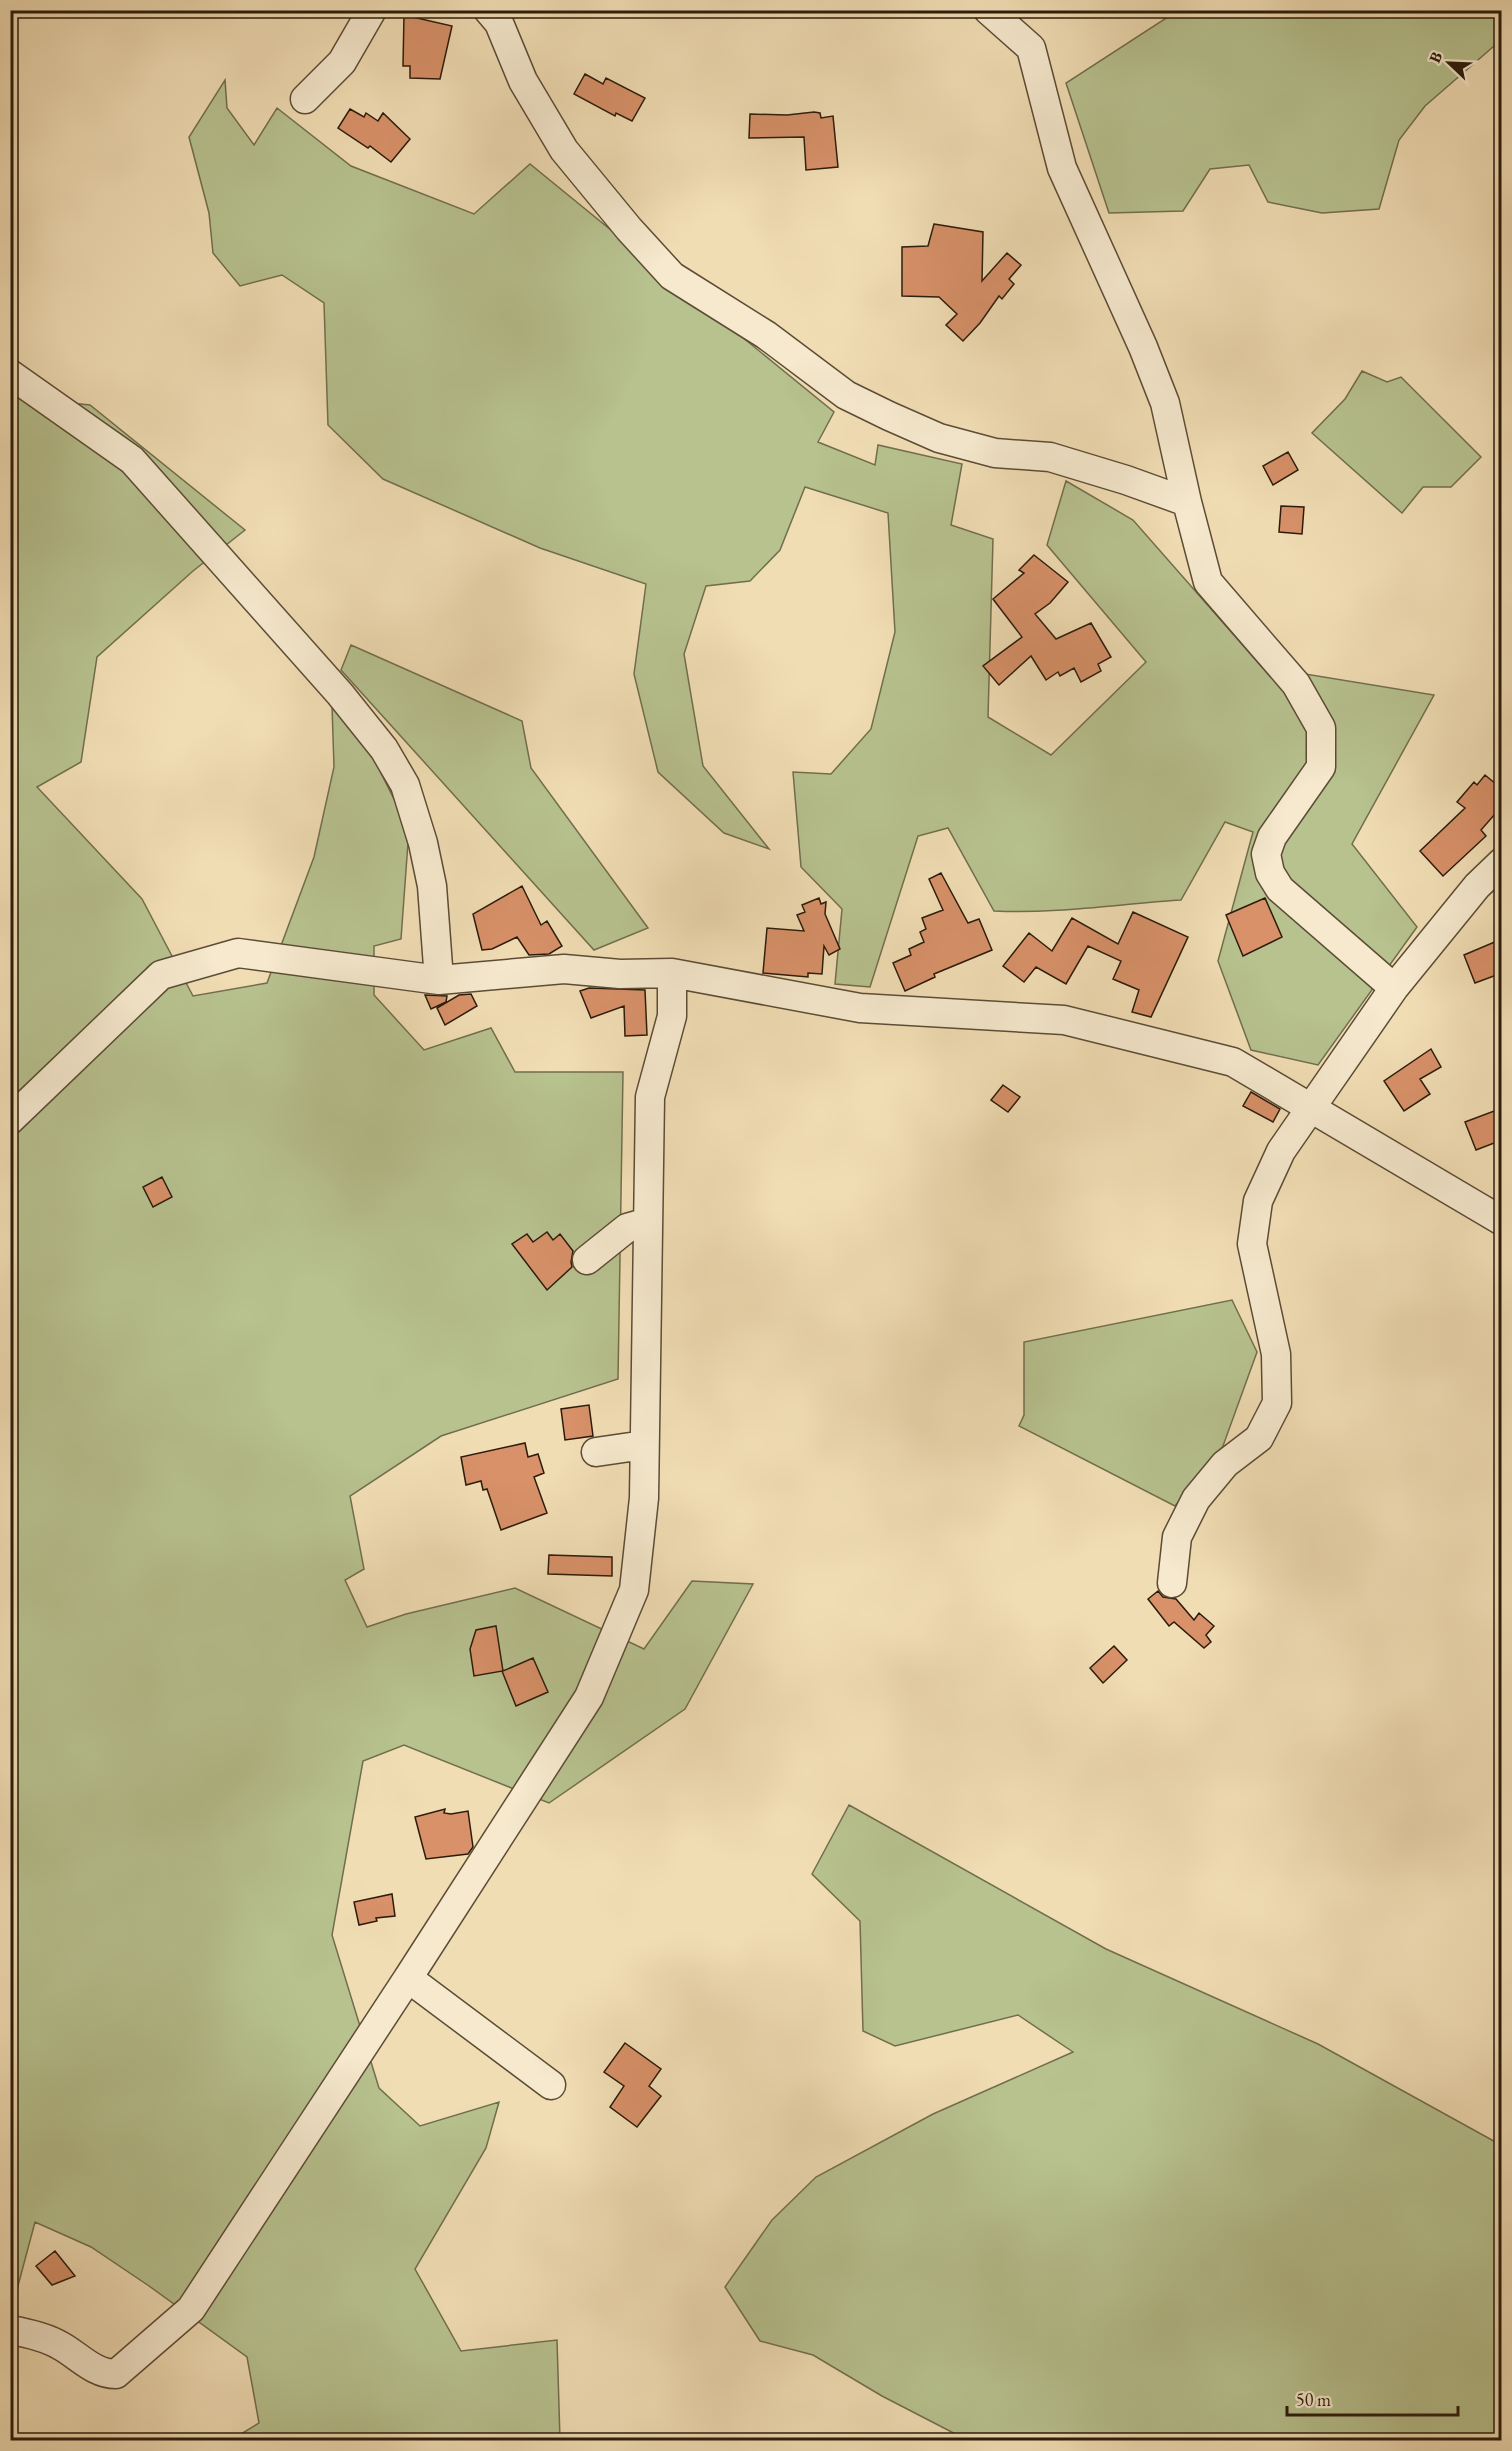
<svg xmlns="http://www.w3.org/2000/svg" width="1512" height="2451" font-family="'EB Garamond',serif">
	<rect width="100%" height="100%" fill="#f1ddb4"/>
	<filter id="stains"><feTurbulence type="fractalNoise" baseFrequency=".00333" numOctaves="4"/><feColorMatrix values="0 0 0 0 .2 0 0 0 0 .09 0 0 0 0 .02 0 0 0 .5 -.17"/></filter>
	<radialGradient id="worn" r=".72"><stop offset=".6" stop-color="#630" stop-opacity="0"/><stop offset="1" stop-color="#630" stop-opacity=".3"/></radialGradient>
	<path fill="#b7c28f" stroke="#716e4e" stroke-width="1.5" d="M1177,11H1501V40L1425,106L1399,140L1379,209L1322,213L1268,202L1249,165L1210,169L1183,211L1109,213L1066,83Z
		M225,80L227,108L254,145L277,108L351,166L474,214L530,164L834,412L818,442L875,465L878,445L962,464L951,525L993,539L988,717L1051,755L1146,662L1047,545L1066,481L1133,520L1262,667L1434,695L1352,844L1417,927L1318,1065L1251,1050L1218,961L1253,832L1225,822L1181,900C1119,904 1056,914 994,911L948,828L918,836L870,987L835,984L842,909L801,867L793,772L831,774L871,729L895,632L888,513L805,487L780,550L750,581L706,586L684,654L703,766L769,849L724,833L658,772L634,674L646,584L540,548L383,479L328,425L324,303L282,275L240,286L213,253L209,213L189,137Z
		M1362,371L1387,382L1401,377L1481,457L1451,487H1423L1402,513L1312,433L1345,399Z
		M10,380L42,400L90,405L245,530L193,571L97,657L81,762L37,787L142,899L193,996L267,983L314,857L334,767L332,706L384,736L381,773L409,829L401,939L374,946V995L424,1050L491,1028L515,1072H623L618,1379L441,1436L350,1496L364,1569L345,1580L367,1627L406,1614L515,1588L644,1649L692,1581L753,1584L685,1709L549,1803L404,1745L363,1761L332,1935L379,2088L420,2126L499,2102L486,2148L415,2269L461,2351L557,2340L560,2440H231L259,2423L247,2357L149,2286L91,2247L35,2222L15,2297L11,2296Z
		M351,645L522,721L531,768L648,928L594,950L341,670Z
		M1232,1300L1257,1352L1223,1446L1175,1506L1019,1426L1024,1415V1342Z
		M849,1805L1106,1949L1318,2044L1501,2145V2440H967L882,2396L813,2355L760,2341L725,2287L772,2220L816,2177L933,2114L1073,2052L1018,2015L895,2046L863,2031L860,1921L812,1874Z"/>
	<path fill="#d89169" stroke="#2b1b0c" stroke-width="1.5" d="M404,15L452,26L440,79L410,78V66H403Z
		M585,74L603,84L606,78L645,98L632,121L616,113L615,116L574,94Z
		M350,109L364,117L366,113L378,121L383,113L410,139L391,162L370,146L368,148L338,128Z
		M814,112L820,113L821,118L833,116L838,167L806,170L804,137L749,138L750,114L787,115Z
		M934,224L983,232L982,281L1007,253L1021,265L1009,279L1014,284L1002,299L999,296L980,323L963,341L946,325L957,314L939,297L902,296V247L928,246Z
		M1288,452L1298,470L1273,485L1263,466Z
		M1281,506L1304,507L1302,534L1279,532Z
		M1034,555L1068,582L1050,603L1035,614L1056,639L1091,623L1111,657L1098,664L1101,671L1081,682L1074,668L1060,676L1058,672L1046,680L1031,656L999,685L983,666L1022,637L993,599L1024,573L1019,570Z
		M1485,775L1502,789V806L1481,830L1486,836L1443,876L1420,851L1465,808L1457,802L1474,782L1477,785Z
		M941,873L968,923L979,919L992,950L934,974L935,977L905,991L893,963L911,955L909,949L924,942L920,932L926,929L922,918L943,910L929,879Z
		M522,886L541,925L547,921L562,946L549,954L529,955L517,937L492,949L482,950L473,914Z
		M819,898L821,904L826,902L825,914L840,949L829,955L824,946L822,974L808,973V977L763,973L767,928L804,931L797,915L805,912L802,905Z
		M1265,898L1282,937L1243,956L1226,915Z
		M1133,912L1188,937L1151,1017L1132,1012L1139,990L1113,979L1121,961L1088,946L1066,984L1036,967L1024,982L1003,966L1029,933L1052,951L1072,918L1118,944Z
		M1497,941L1502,953V973L1475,983L1464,955Z
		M589,988L645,990L647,1035L625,1036L624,1006L591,1018L580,991Z
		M471,994L477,1006L445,1025L437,1008L459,995Z
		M425,995L447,996L446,1002L431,1009Z
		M1431,1049L1441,1067L1420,1079L1430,1094L1404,1111L1384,1081Z
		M1003,1085L1020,1097L1008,1112L991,1100Z
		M1251,1092L1280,1109L1273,1122L1243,1106Z
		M1502,1108V1140L1476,1150L1465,1122Z
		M162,1177L172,1197L153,1207L143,1187Z
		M547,1232L553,1240L560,1234L573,1251L571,1262L572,1267L547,1290L512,1244L527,1234L533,1242Z
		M589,1405L593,1436L565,1440L561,1409Z
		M525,1443L528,1457L538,1454L544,1473L534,1477L547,1513L501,1530L487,1489L483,1490L481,1481L466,1485L461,1457Z
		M549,1555L612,1557V1576L548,1574Z
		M1158,1591L1163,1597L1176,1599L1194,1620L1199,1613L1214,1626L1206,1635L1211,1642L1204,1648L1174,1622L1169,1626L1148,1599Z
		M496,1626L503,1671L533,1658L548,1692L516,1706L502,1671L474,1676L470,1649L476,1630Z
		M1114,1646L1127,1660L1103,1683L1090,1668Z
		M445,1809L444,1813L451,1814L468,1811L473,1847L468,1854L426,1859L415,1817Z
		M392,1894L395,1916L376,1918L377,1921L359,1925L354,1902Z
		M625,2043L661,2069L649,2086L661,2096L637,2127L610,2107L624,2086L604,2072Z
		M55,2251L75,2276L52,2285L36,2266Z"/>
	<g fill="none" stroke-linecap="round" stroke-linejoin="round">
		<defs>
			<path id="minor" d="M488,10L499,23L523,81L564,150L629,229L672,276L766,335L846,395L889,416L939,438L995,453L1050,457L1126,480L1187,502
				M988,10L1031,48L1062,168L1143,347L1165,403L1187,502L1208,582L1296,684L1321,728V767L1272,837L1266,854L1270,873L1280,889L1394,988
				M305,99L342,62L372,10
				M10,374L132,460L340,694L384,749L405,785L423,843L432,886L439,980
				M10,1120L161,975L238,953L439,980L564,969L620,974L672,973L860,1008L1064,1020L1233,1062L1502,1221
				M587,1260L627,1228L648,1222
				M596,1452L644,1445
				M1172,1583L1177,1537L1196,1499L1225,1464L1259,1438L1277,1403L1276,1354L1252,1244L1258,1201L1281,1151L1394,988L1477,886L1502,862
				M408,1978L589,1697L634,1590L644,1498L650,1097L672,1016V973
				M10,2330C28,2333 46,2337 61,2346C79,2356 94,2374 116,2374L191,2309L408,1978L551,2085"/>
		</defs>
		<use href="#minor" stroke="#5c4c36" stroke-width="31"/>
		<use href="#minor" stroke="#f6e9ce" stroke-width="28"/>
	</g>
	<rect width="1512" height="2451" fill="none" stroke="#f1ddb4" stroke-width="36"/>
	<rect x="12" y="12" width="1488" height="2427" fill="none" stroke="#2b1b0c" stroke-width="3"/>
	<rect x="18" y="18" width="1476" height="2415" fill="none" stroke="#2b1b0c" stroke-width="1.5"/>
	<g transform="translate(1449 63) rotate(293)" stroke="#f6e9ce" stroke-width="4.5" paint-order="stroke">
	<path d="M0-4.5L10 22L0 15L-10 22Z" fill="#2b1b0c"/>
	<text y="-9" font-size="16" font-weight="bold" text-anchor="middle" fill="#2b1b0c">B</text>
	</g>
	<path d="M1287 2406v9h171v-9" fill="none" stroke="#2b1b0c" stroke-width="3"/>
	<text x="1296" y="2406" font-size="18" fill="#2b1b0c" stroke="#f6e9ce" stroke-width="4.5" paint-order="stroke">50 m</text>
	<rect width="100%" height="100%" filter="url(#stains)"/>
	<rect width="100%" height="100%" fill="url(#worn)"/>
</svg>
